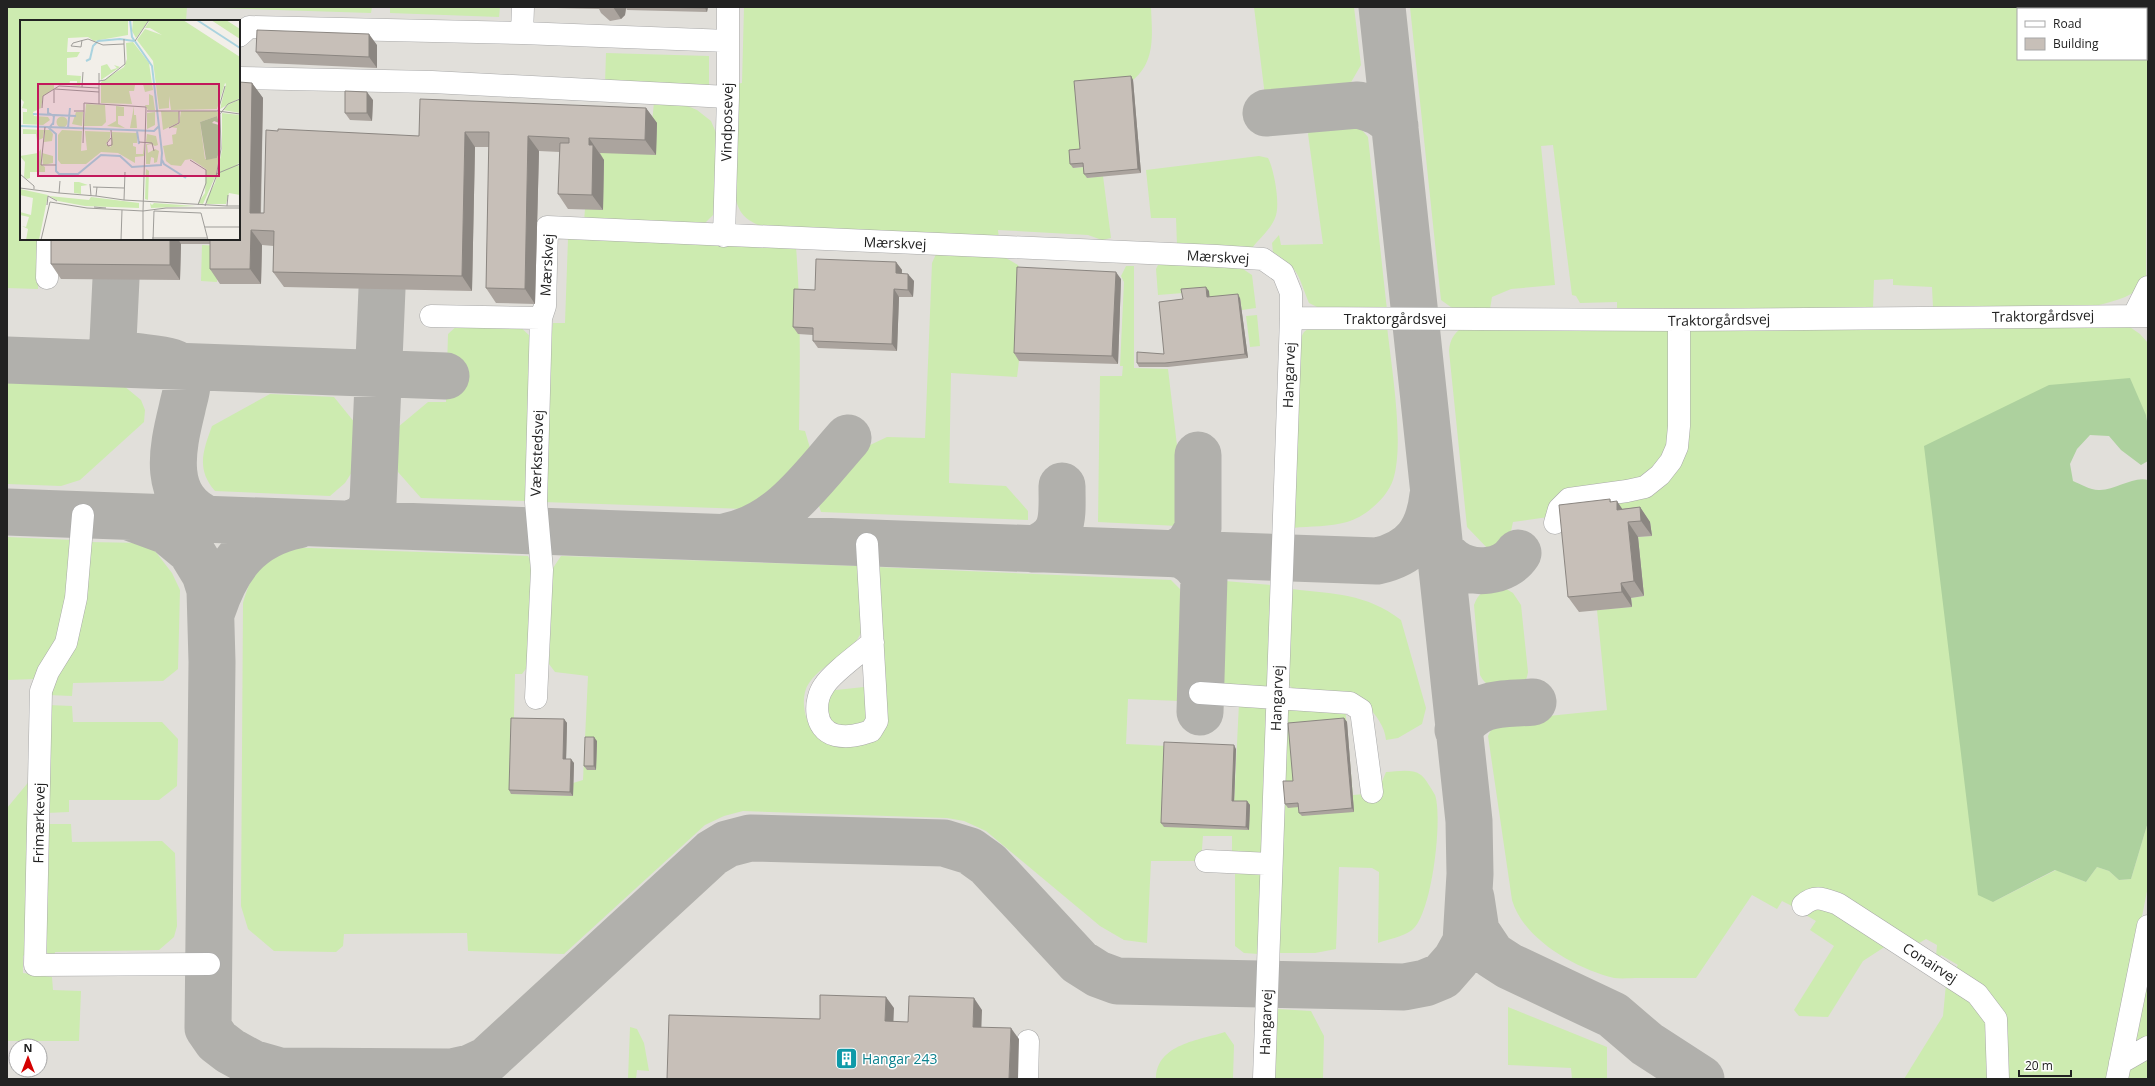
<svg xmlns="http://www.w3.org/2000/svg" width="2155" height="1086" font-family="'Open Sans',sans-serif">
	<rect width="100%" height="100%" fill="#f2efe9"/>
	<path fill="#e1dfda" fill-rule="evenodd" d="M7,7H2148V1079H7ZM2018,9H2146V59H2018ZM21,21H239V239H21ZM16,1046H40V1070H16Z"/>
	<path fill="#cdebb0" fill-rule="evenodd" d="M7,7H372L371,13L187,7L186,21H21V239H41L38,289L7,288Z
		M390,7H500L499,17L390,13Z
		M744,7H1151C1152,34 1156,61 1133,80L1073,168L1086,167L1087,178L1103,176L1111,238L1102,240L1088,235L998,230L999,239L765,228C744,219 739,215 734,192L736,84L742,83Z
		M1254,7H1354L1361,65L1350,84L1333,91L1265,96Z
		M1410,7H2148L2146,282C2134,296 2118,300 2099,305L1933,307L1932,287L1893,285V279L1874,280L1873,308H1617V302L1580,303L1576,296L1572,295L1553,145L1541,146L1555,285L1511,289L1492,297L1490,309L1455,310L1441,300ZM2018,9H2146V59H2018Z
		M606,53L709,56V87L605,84Z
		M654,102L685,105L697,110L711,121L717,135L715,213L703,225L584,221L585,209L600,153L652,123Z
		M1329,116L1354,121L1368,137L1387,310L1317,307L1309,303C1297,274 1301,271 1273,252L1272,243L1279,235L1281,245L1323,244L1308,134C1313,123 1317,119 1329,116Z
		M1259,156L1268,158C1274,169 1281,206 1275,218C1271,229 1259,239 1252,248L1177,245L1176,218H1151L1146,170Z
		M568,239L796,247C801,309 800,369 799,430L805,431L810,448L764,499L746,509L543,502L550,338L552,332L553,323H565Z
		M202,245L218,246L217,282L201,281Z
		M936,254L1006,258L1018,265L1022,275L1019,361L1017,377L951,373L949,483L1006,486L1028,511V520L821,512L817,500L868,446L887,437L925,438L932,263Z
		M1163,264L1240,267L1252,275L1256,308L1242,310L1240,298L1210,301L1208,291L1158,295L1156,269L1158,265Z
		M1126,266H1134V368L1168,369L1178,454V526L1098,522L1100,376H1122L1123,366H1120L1124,282L1121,276Z
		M1257,315L1260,346L1250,347L1246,316Z
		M460,323L517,324L531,337L527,501L421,498L398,472V427L428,402H446L448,334Z
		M2124,323L2140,334L2148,343V427L2146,415L2049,385L1993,902L2056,870L2086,882L2097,867L2109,871L2119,880L2131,879L2148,822V886L2110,1079H2003L2005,1021L1954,970L1958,965L1941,955L1939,958L1936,956L1937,945L1926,939L1914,946L1798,899L1792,906L1782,901L1777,909L1752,895L1696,978C1677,978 1658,978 1639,978C1631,978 1622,979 1614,978C1576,969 1523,939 1512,900L1488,736L1493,726L1500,721L1607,710L1597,610L1632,607L1631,598L1644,596L1638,537L1652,536L1650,522L1569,520L1669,472L1689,330Z
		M1466,324L1674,326L1669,447L1644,477L1548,517L1513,522C1510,536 1508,550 1490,551L1467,527L1449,351C1450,337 1456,332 1466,324Z
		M1387,326C1391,365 1405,444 1393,480C1387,498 1365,517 1347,522C1330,527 1310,526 1293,528L1300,339L1304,332L1309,328Z
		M7,381L124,386L141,400L145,410L144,422L80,480L61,486L7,484Z
		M270,394L334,397L355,423L352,472L345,483L330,496L215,491C196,469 203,451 212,426Z
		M7,537L73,540L60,641L35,679L7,680Z
		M88,542L143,543L155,551L172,573L180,590L178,669L163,681L73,683L72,696L48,695Z
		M283,547L528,556L534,568L528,666L522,674H515L512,794L573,796V783L583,780L588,676L555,672L549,664L553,568L561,556L859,566C860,581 866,618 862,630C854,656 812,666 805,692C802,704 805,721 813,730C816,733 821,734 824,736C841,745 861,751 878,738L876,567L1171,580L1180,589V701L1128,699L1126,744L1167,746L1234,805L1239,703H1260L1266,710L1261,857L1232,854V836H1203L1201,861H1151L1147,943L1124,940L1100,926L986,831L964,821L947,818L743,811L724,816L705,825L564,954L468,951L467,933L344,934L343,946L336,952L274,951L248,929L241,906L243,603C251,575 259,563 283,547Z
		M1225,581L1271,585L1267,685L1257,691L1222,689Z
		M1494,587H1503L1513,593L1521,605L1528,672C1524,700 1491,697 1480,675L1474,605C1478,594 1483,591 1494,587Z
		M1292,589C1334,594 1365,593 1401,620L1426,708L1422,724L1398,738L1386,740C1385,727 1376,714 1366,706C1360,701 1304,692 1293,689L1288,684Z
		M864,687L870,690L867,719C854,728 845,728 831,721L827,714L830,688L836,690Z
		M1300,704L1345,707L1353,795L1377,793L1386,772C1397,772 1411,768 1421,775C1426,779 1432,790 1435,795C1443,818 1432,915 1412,930C1402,937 1389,939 1378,943L1379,872L1372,868L1339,867L1336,949L1315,953H1278L1288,711Z
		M48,705L72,706L73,722H162L178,739L177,786L159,800H69V812L46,813Z
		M36,773L29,952L23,956V973L52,977L53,990L81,991L79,1041H7V808Z
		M45,824H71L72,842L162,841L175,853L177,926L174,937L159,950L55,952L54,959L43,949Z
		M1235,868L1262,873L1259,954L1244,953L1235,946Z
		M1822,905L1886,946L1863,961L1828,1017L1799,1016L1794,1010L1834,946L1810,930L1816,921L1804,914Z
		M2148,976V1079H2126Z
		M1946,984L1986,1012L1988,1079H1904L1943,1016Z
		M1508,1007L1607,1047V1079H1572L1571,1068L1508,1065Z
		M1278,1009L1311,1011L1324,1036L1323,1079H1274L1276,1013Z
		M630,1027L637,1029L644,1043L649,1071L637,1070L636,1079H628Z
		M1225,1032L1234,1045L1233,1079H1156C1156,1044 1200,1040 1225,1032Z"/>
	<path fill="#add19e" d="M2130,378L2146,415L2148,427V461L2141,465L2121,450L2109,436L2090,435L2077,449L2070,464L2073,481C2080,484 2092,491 2100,490C2116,490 2133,476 2148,480V822L2131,879L2119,880L2109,871L2097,867L2086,882L2055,870L1993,902L1978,895L1924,446L2049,385Z"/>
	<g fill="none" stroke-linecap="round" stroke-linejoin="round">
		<path stroke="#b1b0ac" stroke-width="47" d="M1266,113L1358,105C1375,109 1384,113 1395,126
			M116,279L113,341C114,343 114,347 116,349C126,363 181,351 186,376C189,387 184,398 182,409C172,450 161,499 209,520
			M7,360L446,376
			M7,512L1377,561C1414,553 1429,531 1433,495
			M129,517L167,531L191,551L205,574L210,590L212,662L208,1028L217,1041L230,1051L252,1063L280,1071L452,1072L470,1068L487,1060L712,853L727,844L750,838L944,843L970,851L988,864L1079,962L1098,974L1117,981L1404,987L1425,983L1442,976L1456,960L1466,942L1470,874L1469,821L1382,7
			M352,524L368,515L373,502L382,289
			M728,536C782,525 814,476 848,438
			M1033,549C1066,538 1062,516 1062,486
			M1439,549C1443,553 1448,558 1453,562C1473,576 1505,573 1518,553
			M1174,554L1188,546L1198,529V455
			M1180,554C1192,560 1198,565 1204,577L1200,712
			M212,611C227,566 249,535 298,525
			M1458,730C1479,700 1500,705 1533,702
			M1471,898L1476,931L1492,955L1509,966L1613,1015L1647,1044L1701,1079"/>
		<defs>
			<path id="minor" d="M522,33L523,7
				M239,36L249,27L522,33L728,41
				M239,78L432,82L728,97
				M724,236L728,97V7
				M47,278L48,239
				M2134,315L2148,287
				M431,316L541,318L536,502L542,570L536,698
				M541,318L545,306L547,227L1217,256L1263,259L1283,273L1291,293V318L1264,1079
				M1291,318L1679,320L2148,316
				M83,515L76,598L66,643L48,672L41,691L35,965L209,964
				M1555,523L1559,509L1569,499L1627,491L1645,487L1660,475L1671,461L1677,447L1679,426V320
				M867,544L877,721L871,731C859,735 848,738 835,735C813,729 814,700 824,686C832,673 860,653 873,642
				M1200,693L1350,703L1361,710L1372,792
				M1206,861L1271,864
				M1803,905C1815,894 1824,899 1838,904L1977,994L1996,1019L1998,1079
				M2120,1063L2148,1047
				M1027,1079L1028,1041
				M2117,1079L2148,926"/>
		</defs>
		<use href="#minor" stroke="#a9a9a9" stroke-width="23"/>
		<use href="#minor" stroke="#fff" stroke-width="22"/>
	</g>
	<path fill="#aba49e" d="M555,7H708L707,12L627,10L626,8L625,15L621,19L610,21L601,13L599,9L556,8Z
		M377,45V68L264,63L256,52Z
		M1131,76L1133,80L1141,173L1087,178L1084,174L1083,167L1073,168L1070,164Z
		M252,83L263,98L261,213H264L419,136L646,108L657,123L656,155L600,153L604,160L603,210L568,209L558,194L560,152L539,151L535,304L496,303L486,288L489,147H475L472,291L284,287L273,272L274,246L262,245L261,284H220L210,269V244H181L180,280L61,279L51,264V239H239Z
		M373,100L372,121L350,120L345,113Z
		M896,262L902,270V273L914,281L913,297H899L897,351L818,348L813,341V335L798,334L793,327L815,290Z
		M1121,279L1118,364L1019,361L1014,353Z
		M1209,291V297L1240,298L1248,358L1168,367H1139L1137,363L1164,354L1183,299Z
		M1610,499L1611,502L1622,509L1640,507L1650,522L1652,536L1638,537L1644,596L1631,598L1632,607L1579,612L1568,597Z
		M1344,718L1347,722L1354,812L1302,816L1299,813V807L1288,808L1285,804L1293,781Z
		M564,719L567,723L566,759L574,763L573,796L511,794L509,790Z
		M597,741L596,770H587L584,766Z
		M1236,749L1234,801H1247L1250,805L1249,830L1164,827L1161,823Z"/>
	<path fill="#8b8681" d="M613,7H625L626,8L625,15L621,19Z
		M705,7H708L707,12L705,8Z
		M369,34L377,45V68L369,57Z
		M1131,76L1133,80L1141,173L1138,169Z
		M252,83L263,98L260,228L250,213Z
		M367,92L373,100L372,121L367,113Z
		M646,108L657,123L656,155L645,140Z
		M465,132L475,147L472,291L462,276Z
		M528,136L539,151L535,304L525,289Z
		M589,138L604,160L603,210L592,195L589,145Z
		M251,230L262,245L261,284L250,269Z
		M170,239H178L181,244L180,280L170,265Z
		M896,262L902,270L901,281L896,273Z
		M1116,272L1121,279L1118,364L1112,356Z
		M908,274L914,281L913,297L908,290Z
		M1206,287L1209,291L1210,301L1207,297Z
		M894,289L899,297L897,351L892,344Z
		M1238,294L1240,298L1248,358L1245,354Z
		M1617,501L1627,516L1617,510Z
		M1640,507L1650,522L1652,536L1641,521Z
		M1628,522L1638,537L1644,596L1634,581Z
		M1621,583L1631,598L1632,607L1622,592Z
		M1344,718L1347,722L1354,812L1352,808Z
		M564,719L567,723L566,763L563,759Z
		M594,737L597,741L596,770L594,766Z
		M1234,745L1236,749L1234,805L1232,801Z
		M571,759L574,763L573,796L570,792Z
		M1247,801L1250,805L1249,830L1246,827Z
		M886,997L894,1008L893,1032L885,1021Z
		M974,998L982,1010L981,1038L973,1027Z
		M1011,1028L1019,1039L1018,1079H1009Z"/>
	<path fill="#c7bfb8" stroke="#8b8681" d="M656,7H705V8Z
		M257,30L369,34V57L256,52Z
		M1131,76L1138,169L1084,174L1083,163L1070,164L1069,150L1080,149L1074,81Z
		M239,82L252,83L250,213H264L266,130L278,131V129L419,136L420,99L646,108L645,140L589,138V145H593L592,195L558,194L560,143H569V138L528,136L525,289L486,288L489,132H465L462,276L273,272L274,231L251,230L250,269H210V239H239Z
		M345,91L367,92V113H345Z
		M51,239H170V265L51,264Z
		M816,259L896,262V273L908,274V290L894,289L892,344L813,341V328L793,327L794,289L815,290Z
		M1017,267L1116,272L1112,356L1014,353Z
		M1206,287L1207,297L1238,294L1245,354L1165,363H1137V352L1164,354L1159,302L1183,299L1181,289Z
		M1610,499V502L1617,501V510L1640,507L1641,521L1628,522L1634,581L1621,583L1622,592L1568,597L1559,505Z
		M511,718L564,719L563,759H571L570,792L509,790Z
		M1344,718L1352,808L1299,813L1298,803L1285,804L1283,781H1293L1288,723Z
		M585,737H594V766H584Z
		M1164,742L1234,745L1232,801H1247L1246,827L1161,823Z
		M820,995L886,997L885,1021L908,1022L909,996L974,998L973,1027L1011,1028L1009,1079H667L669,1015L820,1019Z"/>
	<defs>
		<symbol id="building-square" viewBox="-11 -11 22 22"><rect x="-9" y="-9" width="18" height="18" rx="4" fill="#0f9aa8" stroke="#fff"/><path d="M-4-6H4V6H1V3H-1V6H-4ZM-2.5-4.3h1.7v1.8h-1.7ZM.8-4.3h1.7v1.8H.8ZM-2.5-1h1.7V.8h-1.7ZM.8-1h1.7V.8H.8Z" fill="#fff"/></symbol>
	</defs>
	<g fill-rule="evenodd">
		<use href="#building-square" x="834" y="1046" width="25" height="25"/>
	</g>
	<g text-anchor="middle" stroke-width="3" stroke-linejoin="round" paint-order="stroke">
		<g font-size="14" fill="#222" stroke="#fff">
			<text transform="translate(727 122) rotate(-89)" y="5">Vindposevej</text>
			<text transform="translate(895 243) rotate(2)" y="5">Mærskvej</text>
			<text transform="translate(1218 257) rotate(3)" y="5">Mærskvej</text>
			<text transform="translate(547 265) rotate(-87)" y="5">Mærskvej</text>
			<text transform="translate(2043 316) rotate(-1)" y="5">Traktorgårdsvej</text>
			<text x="1395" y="324">Traktorgårdsvej</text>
			<text transform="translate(1719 320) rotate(-1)" y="5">Traktorgårdsvej</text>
			<text transform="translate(1289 375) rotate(-88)" y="5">Hangarvej</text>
			<text transform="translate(537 453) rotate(-88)" y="5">Værkstedsvej</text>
			<text transform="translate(1277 698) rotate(-88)" y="5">Hangarvej</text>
			<text transform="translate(39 823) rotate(-89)" y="5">Frimærkevej</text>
			<text transform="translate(1930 963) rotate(33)" y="5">Conairvej</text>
			<text transform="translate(1266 1022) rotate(-88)" y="5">Hangarvej</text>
		</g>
		<g font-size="14" fill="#0d838f" stroke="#fff" text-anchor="start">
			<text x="862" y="1064">Hangar 243</text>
		</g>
	</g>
	<g transform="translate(20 20)">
		<rect width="220" height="220" fill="#f2efe9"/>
		<path d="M1,0H108V15L74,21L68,17L48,18L47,32H60L57,37L47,38V55L61,56L60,66L51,65L57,64V61H50L49,65H34V69L23,76L21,88L13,92L14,96L28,97L30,100L23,105L3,104V92H7V89L2,88L4,82L0,78ZM113,0H129L116,18L112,11ZM130,0H163L220,37V78L200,89L206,64L205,63L197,89L151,90L149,76V88L139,89L133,41L117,20L125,9L142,15L130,8H125ZM191,0H206L220,9V19ZM113,22L129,43L133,70L125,72L123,64L115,65L114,71H109L112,84L81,83V62L104,47L107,39L106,23ZM87,44L91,50L97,48L94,45L100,47L81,60V46ZM129,74L133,76L135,90H128L125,85H129ZM220,79V93L203,90L208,85ZM66,84L85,85L86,102L82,106H64ZM96,86L104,87V96H98V104L105,108L87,106L96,101ZM114,86V95H116L117,108H110ZM141,91L159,92L158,103L143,110ZM161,91H196L199,93V103L197,96L180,102L185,139L197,138L201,123L200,105L201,123L196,155L183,184L178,183L185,173L186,149L171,139L165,140L161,146L151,145L146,141L143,126L153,124L152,115L156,114L157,108L150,107L159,104ZM56,92H63L62,106L52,104ZM135,92V105L127,109V93ZM202,93L220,95V143L217,144L220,147V175L209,173L206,184H187L186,180L195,163L202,130ZM36.5 102a5.5 5.5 0 1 1 11 0a5.5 5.5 0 1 1-11 0ZM3,109L24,110L23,118L17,121L16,114H3ZM25,110H30L33,114L32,121L24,122ZM42,110L62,111L61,131L67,130L65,111L90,112V118L86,124L91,127L92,112L117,113V123H113V126L116,127V134H123L124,123V136L115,137V143L98,133L81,132L66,144H41L38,140V115ZM127,114L136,116L138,125L135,126L126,122ZM126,124H131L127,125L128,133L135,129L139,131L137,142L134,143V138L131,137L130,144H126ZM21,129V144L25,147V152H10V158L7,159L4,157L5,142L0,136L18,133ZM22,133L33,136V143L23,145ZM126,149L129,151L128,180L125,179ZM54,162H59L68,165L61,166V174L54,173ZM0,169L28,175L19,220H6L8,209L2,206L6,207L9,197L0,195V192L11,195L13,178L0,175ZM29,176L69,180L71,177L119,183V188L65,186L38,181ZM130,183L132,185L134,183L176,186L131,188Z" fill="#cdebb0"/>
		<path d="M197,96L199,103L194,101L192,103L199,105L200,129L197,138L186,140L180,102Z" fill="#add19e"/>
		<path fill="none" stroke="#aad3df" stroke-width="2" d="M177,0L220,28M66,41L70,39L73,26L78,21L100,19L114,21M28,88V93L34,96L33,105M13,94L56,96M33,103L29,108L36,114V151L39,154H58L81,135L100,136L112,147L141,145L142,133L132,46L112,17L110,0M0,106L134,111L139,106M48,108L50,88M117,111L119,124M142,140L144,144L166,158"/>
		<path fill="none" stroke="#9f9d99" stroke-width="1" d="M62,20L61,27L51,26L53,23L64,20L68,19L83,25L104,24V19M115,21L129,0M79,61L85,60L105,44L104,24M62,67L63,52M35,69L79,72M34,83V69M79,84V53M22,88L23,76L39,66L79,68M54,91H64L63,123M127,91H198L220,94M198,91L205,66M25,107L21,145H36M149,108L159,103V91M91,110L92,122V125L88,126L87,123L91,118M119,122L132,123L134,131M170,140L186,150V163L178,185M105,152L104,180L207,186M0,154L14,166V169M196,154L220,144M40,161L39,173L76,176M70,164L71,176M73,167L104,168M77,167L76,176L104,180M0,168L39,173M208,175L207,186H220M27,185L28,176L37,181M185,186L196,157L201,129L200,94L208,84L220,79M74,187L86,188M185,207H220M132,218H187M21,220L30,182L67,188L123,191L126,87L64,83V91M101,220L102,190M123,220V191L146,188H220M133,220L134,191L181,193L188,220"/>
		<path fill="#c2185b" fill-opacity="0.15" stroke="#c2185b" stroke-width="2" d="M18,64H199V156H18Z"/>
		<rect width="220" height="220" fill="none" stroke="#222" stroke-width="2"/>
	</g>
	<rect width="2155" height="1086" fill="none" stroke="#222222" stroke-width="16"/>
	<rect x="2017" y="8" width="130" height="52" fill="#ffffff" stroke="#a7a7a7"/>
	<rect x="2025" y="21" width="20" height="6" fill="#ffffff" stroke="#a7a7a7"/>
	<text x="2053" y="28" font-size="12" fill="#222222">Road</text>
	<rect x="2025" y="38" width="20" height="12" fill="#c7bfb8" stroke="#a7a7a7"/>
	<text x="2053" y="48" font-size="12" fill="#222222">Building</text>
	<g transform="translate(28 1058)"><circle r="19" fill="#ffffff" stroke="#a7a7a7"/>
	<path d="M0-3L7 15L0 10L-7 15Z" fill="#d40000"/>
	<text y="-6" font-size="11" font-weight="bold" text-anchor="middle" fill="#222222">N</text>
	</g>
	<path d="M2019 1070v6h52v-6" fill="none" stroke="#222222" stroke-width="2"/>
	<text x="2025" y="1070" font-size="12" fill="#222222" stroke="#ffffff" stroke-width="3" paint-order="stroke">20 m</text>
</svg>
